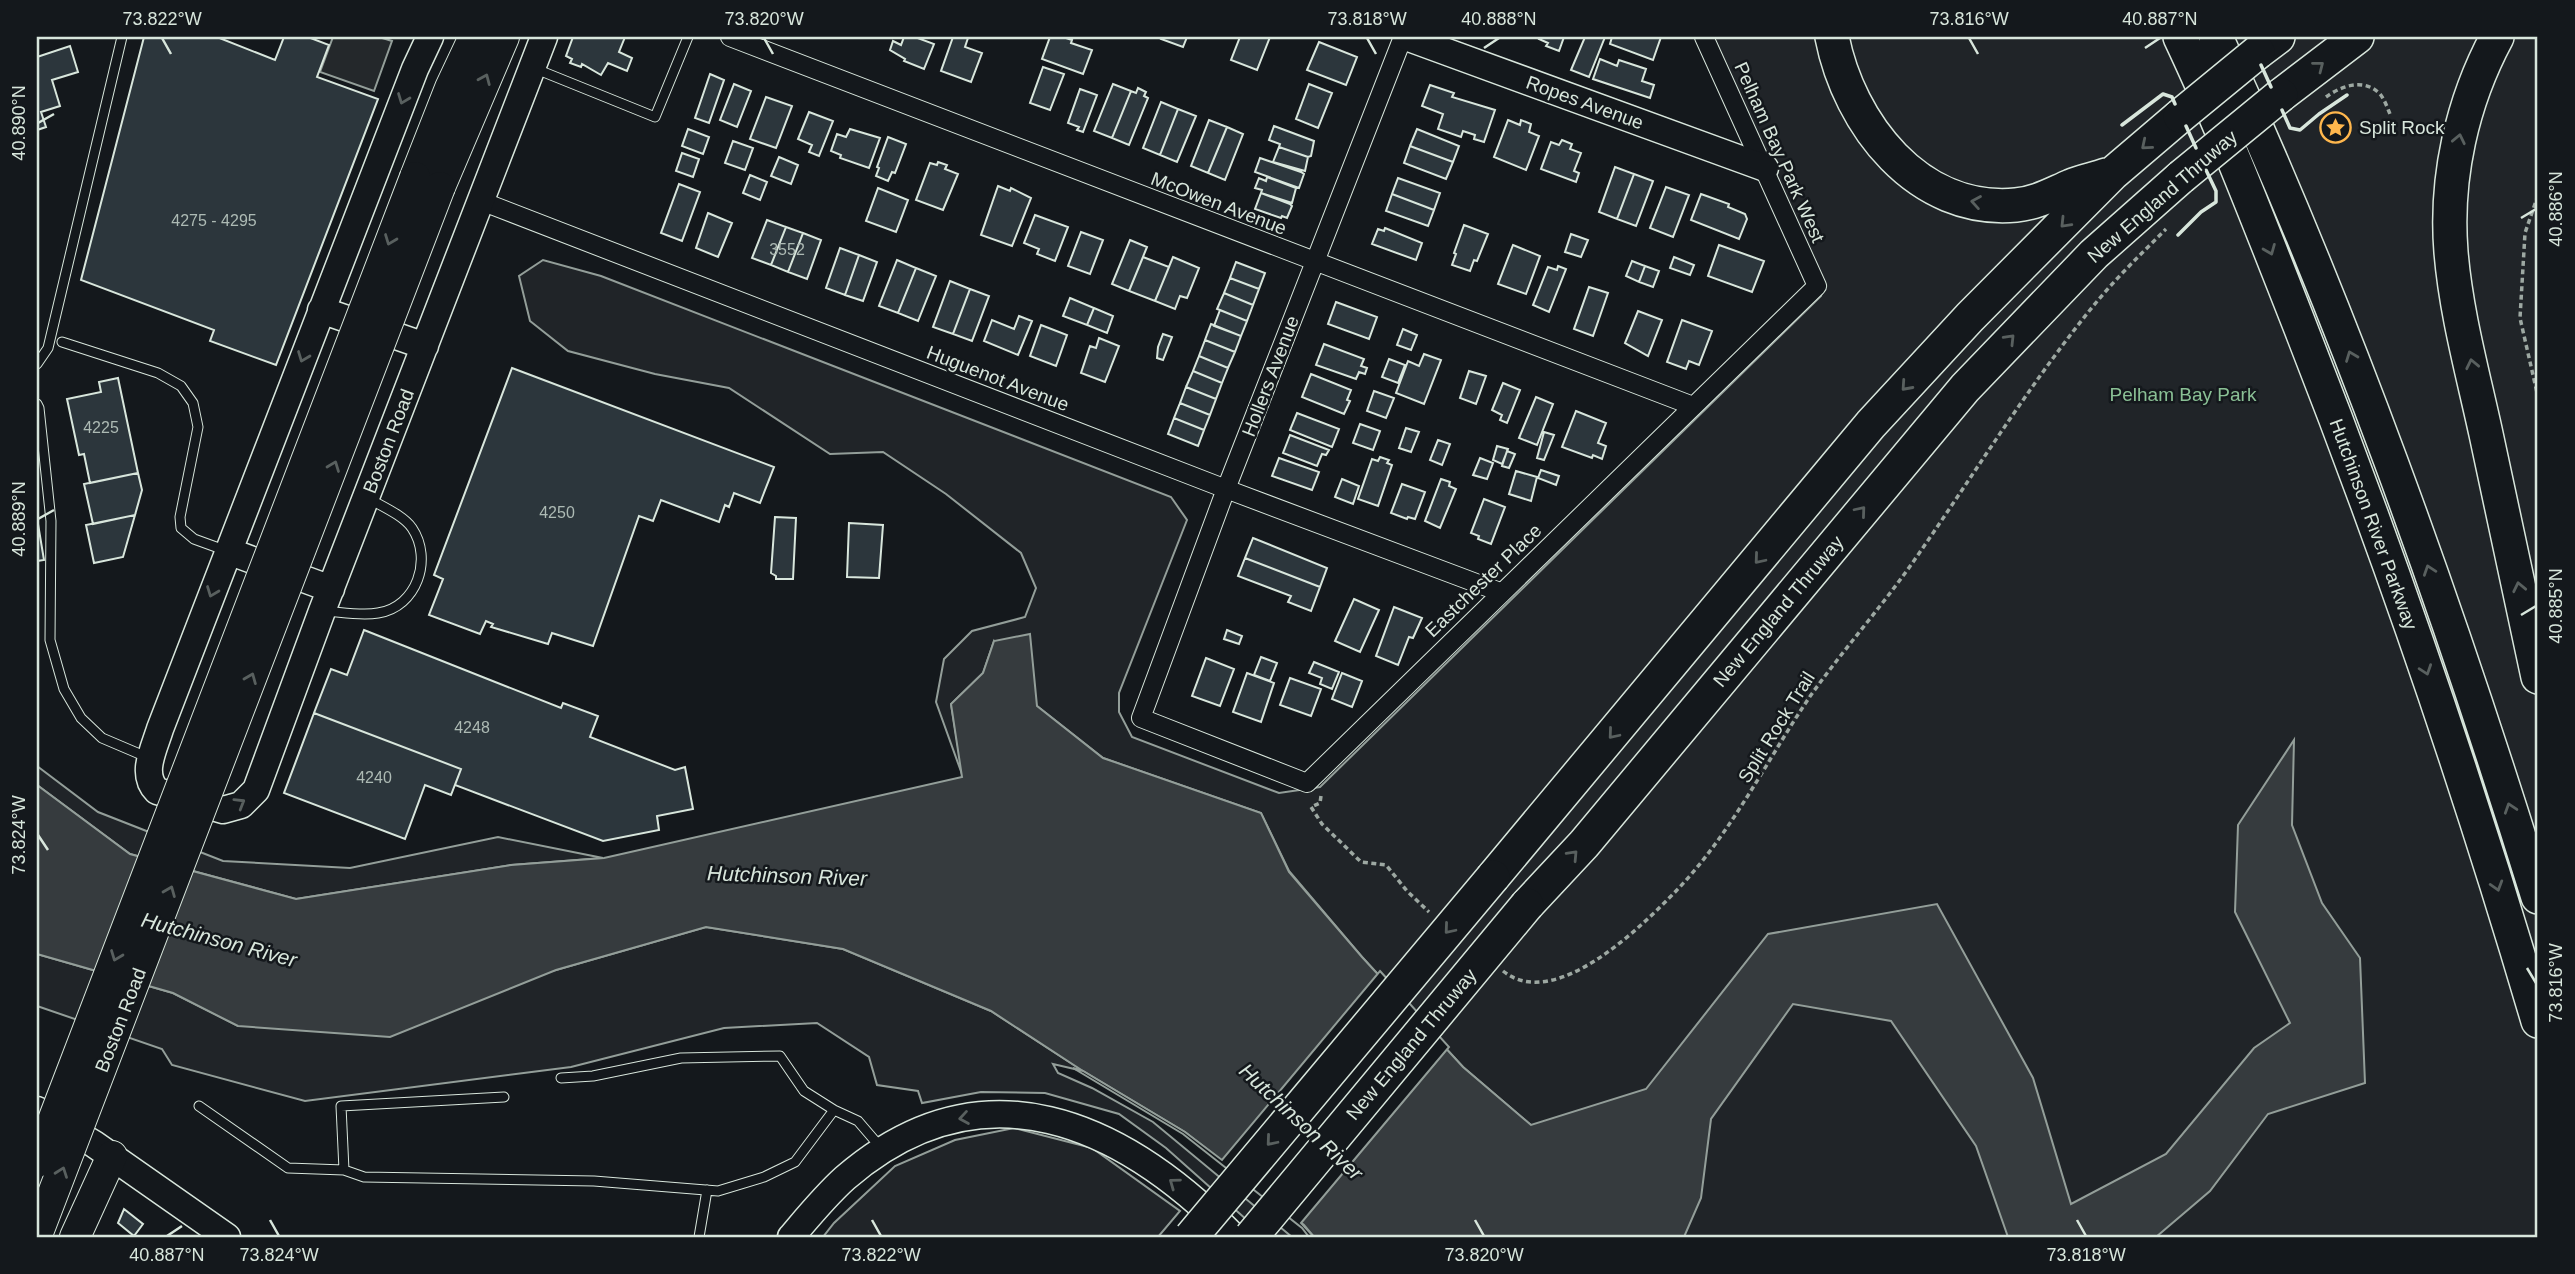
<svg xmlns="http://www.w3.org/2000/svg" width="2575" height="1274" font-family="Helvetica,sans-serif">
	<rect width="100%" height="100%" fill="#14181c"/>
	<path fill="#202428" stroke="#939e99" stroke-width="2" d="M1713,37H2538V1237H1576L1531,1125L1463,1067L1362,957L1289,871L1261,813L1103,758L1037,706L994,641L983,673L951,704L963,777L936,702L944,659L972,631L1025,617L1036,588L1021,553L946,494L883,452L830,454L729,388L655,374L568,351L530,321L519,276L543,260L601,276L1171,497L1187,520L1119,693V712L1132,737L1279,793L1320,787L1821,296L1824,286Z
		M37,766L98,812L223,861L350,868L498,837L603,858L511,865L296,899L130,854L37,785Z
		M706,927L843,949L991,1011L1083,1071L1053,1064L1058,1073L1092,1088L1153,1122L1292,1237H1266L1166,1148L1119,1114L1045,1093L981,1092L922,1103L918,1091L877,1085L869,1057L817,1023L724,1028L571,1067L305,1101L172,1065L162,1049L37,1006V954L173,993L238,1026L556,970Z
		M1014,1128L1092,1148L1180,1211L1158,1237H823L834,1223L895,1166L955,1140Z"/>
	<path fill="#24282b" stroke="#939e99" stroke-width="2" d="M333,37H379L392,41L374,91L320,72Z"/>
	<path fill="#363b3e" stroke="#939e99" stroke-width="2" d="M1030,634L1037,706L1103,758L1261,813L1289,872L1362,957L1463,1067L1531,1125L1646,1089L1768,934L1937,904L2033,1078L2071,1204L2166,1154L2254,1048L2290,1023L2235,912L2238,825L2294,740L2292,825L2322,903L2360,958L2365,1083L2268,1114L2210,1191L2156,1237H2008L1976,1146L1891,1021L1793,1004L1711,1119L1701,1198L1684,1237H1314L1304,1225L1185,1132L1083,1071L991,1011L843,949L706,927L556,970L390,1037L238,1026L173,993L37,954V785L130,854L296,899L511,865L604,858L962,777L951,704L983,673L994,641Z"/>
	<path fill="#14181c" stroke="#939e99" stroke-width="2" d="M1380,971L1449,1047L1301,1223L1314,1237H1309L1302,1228L1183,1134L1073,1068L1083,1071L1185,1132L1222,1160Z"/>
	<path fill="#2c363c" stroke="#d8e6dc" stroke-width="2" d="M144,37H217L275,60L284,37H308L329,45L317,77L378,99L276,365L210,341L214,330L81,280Z
		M573,37H625L619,52L632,58L627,71L608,63L601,75L582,64L581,67L570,63L572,59L566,56Z
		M904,37H915L934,44L924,69L904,61L905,59L890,50L893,41L901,45Z
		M953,37L968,38L965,47L982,53L971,82L941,71Z
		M1050,37H1063L1072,40L1071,43L1092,50L1083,74L1042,59Z
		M1162,37H1187L1183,47L1161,39Z
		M1240,37H1270L1257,70L1231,60Z
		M1540,37H1564L1559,51L1546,46L1548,43L1539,39Z
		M1585,37H1605L1589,77L1571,70Z
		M1612,37H1661L1653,60L1610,44Z
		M1319,42L1357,57L1346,85L1307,70Z
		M70,46L78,72L52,80L60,106L41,112L46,127L37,130V57Z
		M1600,59L1617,66L1619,60L1646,69L1642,81L1654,85L1650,98L1593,79Z
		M1043,67L1064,74L1050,110L1030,103Z
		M710,74L724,80L709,123L695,118Z
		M734,84L751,91L737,127L720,120Z
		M1113,84L1131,91L1112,138L1094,131Z
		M1309,84L1332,93L1318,128L1296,119Z
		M1430,85L1454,93L1452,97L1495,110L1484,142L1474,139L1475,135L1463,131L1461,137L1438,129L1443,114L1422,106Z
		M1138,88L1146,92L1144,96L1148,98L1129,145L1112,138L1131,91L1136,93Z
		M1080,89L1097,95L1083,132L1077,130L1079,127L1068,123Z
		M766,97L792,106L776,148L750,139Z
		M1161,102L1178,109L1160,155L1143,148Z
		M1178,109L1196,116L1177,162L1160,155Z
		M809,112L833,121L819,156L809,152L812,145L798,139Z
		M1209,120L1227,127L1208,173L1191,166Z
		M1508,120L1520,125L1521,120L1531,124L1529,132L1539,136L1526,170L1494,157Z
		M1274,126L1314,141L1311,156L1308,157L1279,147L1280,144L1269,140Z
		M1227,127L1243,134L1225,180L1208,173Z
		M688,129L709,137L703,154L682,146Z
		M850,129L880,138L869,168L840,158L841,155L831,151L837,134L846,137Z
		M1417,129L1459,146L1453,162L1410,146Z
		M888,137L906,144L895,173L892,172L888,181L876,176L879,168L877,167Z
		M1562,140L1572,144L1570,149L1581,153L1574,171L1579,173L1576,182L1541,169L1551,142L1559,145Z
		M733,141L753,148L745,170L725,163Z
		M1410,146L1453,162L1446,179L1404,163Z
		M1279,147L1308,157L1305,171L1273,162Z
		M682,153L699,159L693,177L676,171Z
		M779,157L798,165L791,184L771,176Z
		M1260,158L1301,172L1304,174L1299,188L1255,172Z
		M938,162L947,165L945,169L958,174L943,210L916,200L930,163L937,165Z
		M1615,167L1634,174L1617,219L1599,212Z
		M1634,174L1653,181L1636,226L1617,219Z
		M750,175L767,182L760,200L743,193Z
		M1267,177L1296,188L1292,203L1261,193L1262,190L1255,188L1259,178L1266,181Z
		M1398,178L1440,193L1434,210L1392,194Z
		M679,184L700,192L682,241L661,233Z
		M998,186L1010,191L1011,188L1031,198L1012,246L981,235Z
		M1666,187L1689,195L1673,237L1650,228Z
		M878,188L908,200L896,232L866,221Z
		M1261,193L1290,204L1292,206L1287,218L1282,216L1281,218L1255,209Z
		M1392,194L1434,210L1428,226L1386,211Z
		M1701,194L1729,204L1728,207L1745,214L1747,219L1739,239L1691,220Z
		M708,213L732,223L718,257L696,248Z
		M1035,215L1068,227L1055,261L1037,254L1039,249L1024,243Z
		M767,220L786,227L771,265L752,258Z
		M1464,225L1488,234L1477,261L1474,260L1470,271L1452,265L1456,254L1454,253Z
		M786,227L803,233L788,272L771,265Z
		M1385,228L1422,243L1416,260L1372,244L1378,229L1384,231Z
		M1081,232L1103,240L1090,274L1068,266Z
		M803,233L821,240L807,279L788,272Z
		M1571,234L1588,240L1581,257L1565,252Z
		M1130,240L1147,247L1129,291L1112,284Z
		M1513,245L1540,256L1526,294L1498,284Z
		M1719,245L1764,261L1752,292L1708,276Z
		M840,248L859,255L845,295L826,288Z
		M859,255L877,262L863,301L845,295Z
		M1143,257L1169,267L1155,301L1129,291Z
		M1173,257L1199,268L1187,298L1180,296L1175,309L1155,301Z
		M1674,257L1694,265L1690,275L1670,268Z
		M897,260L916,268L898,313L879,306Z
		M1632,261L1645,266L1639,282L1626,276Z
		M1236,262L1265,273L1259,289L1230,278Z
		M1558,266L1566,269L1549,312L1533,305L1548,267L1557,270Z
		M1645,266L1659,271L1653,287L1639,282Z
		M916,268L936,276L918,321L898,313Z
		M1230,278L1259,289L1253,305L1224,293Z
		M950,281L970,289L953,334L933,327Z
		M1589,287L1608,293L1593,336L1574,329Z
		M970,289L989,296L972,341L953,334Z
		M1224,293L1253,305L1247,321L1217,309Z
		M1070,298L1094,308L1087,325L1063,316Z
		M1336,302L1377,317L1369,339L1328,324Z
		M1094,308L1113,316L1107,333L1087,325Z
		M1220,310L1247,321L1241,336L1214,326Z
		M1638,311L1662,320L1648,356L1625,343Z
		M1019,316L1032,321L1018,355L984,341L992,320L1014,329Z
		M1682,320L1712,331L1699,365L1689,361L1686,369L1667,362Z
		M1211,324L1241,336L1235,352L1205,340Z
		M1041,325L1067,335L1056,366L1030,356Z
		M1403,329L1417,335L1411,350L1397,345Z
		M1163,334L1172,337L1163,360L1157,358L1158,347Z
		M1099,338L1119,346L1105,382L1081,373L1090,346L1096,348Z
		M1205,340L1235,352L1228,368L1199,356Z
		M1324,344L1364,359L1361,366L1367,368L1365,374L1359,372L1356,379L1316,365Z
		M1424,354L1441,360L1424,404L1396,393L1408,361L1419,366Z
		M1199,356L1228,368L1222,383L1193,371Z
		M1389,359L1405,365L1398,383L1382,377Z
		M512,368L774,467L760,503L734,493L729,507L725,505L719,522L661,500L653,521L639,516L593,646L552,633L548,644L491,627L493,624L486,621L480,634L429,615L443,579L434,575Z
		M1193,371L1222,383L1216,399L1186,387Z
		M1469,371L1486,376L1476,404L1460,398Z
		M1311,374L1351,390L1347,400L1350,401L1344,414L1302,397Z
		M118,378L138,473L90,483L84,454L79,455L67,399L101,392L99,382Z
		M1503,383L1520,390L1507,423L1500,420L1502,415L1492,410Z
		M1186,387L1216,399L1210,415L1180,403Z
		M1374,391L1394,398L1386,418L1367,411Z
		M1536,397L1553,404L1537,445L1519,438Z
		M1180,403L1210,415L1204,430L1174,418Z
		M1576,411L1606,423L1598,443L1606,446L1602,459L1593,455L1592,458L1562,447Z
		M1297,413L1339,429L1332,447L1290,430Z
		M1174,418L1204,430L1198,446L1168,434Z
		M1360,424L1380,431L1373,450L1353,443Z
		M1406,428L1419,432L1411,452L1399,448Z
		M1544,432L1554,435L1544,460L1537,458Z
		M1290,435L1329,450L1326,455L1322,454L1317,466L1283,453Z
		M1438,440L1450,444L1442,465L1430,460Z
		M1497,446L1508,449L1502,464L1493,460Z
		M1507,451L1515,454L1509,468L1502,466Z
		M1380,457L1389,460L1387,463L1392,465L1378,506L1358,499L1372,459L1378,461Z
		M1279,458L1319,472L1312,490L1272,476Z
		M1480,458L1493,463L1487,479L1473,475Z
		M1541,470L1559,476L1556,485L1538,478Z
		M1516,471L1537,477L1531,501L1509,494Z
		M138,473L142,490L135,515L93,524L84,484Z
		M1342,479L1359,486L1353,504L1335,497Z
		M1441,479L1450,482L1449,486L1456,489L1440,528L1425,521Z
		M1402,484L1425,492L1415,519L1408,517L1407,519L1391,513Z
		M1484,499L1505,507L1491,544L1478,539L1479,536L1471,533Z
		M135,515L123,557L94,563L86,525Z
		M775,517L796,518L793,579H776V576L771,573Z
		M37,518L44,560L37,561Z
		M849,523L883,525L879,578L847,577Z
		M1253,538L1327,568L1320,587L1245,558Z
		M1245,558L1320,587L1311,611L1288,602L1291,596L1238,576Z
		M1354,599L1379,610L1360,652L1335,641Z
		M1394,607L1422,618L1413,638L1409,637L1398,665L1376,656Z
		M364,630L561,708L563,703L598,716L590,737L675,770L685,767L693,809L657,816L659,830L603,841L455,785L461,769L314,713L331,669L347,675Z
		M1227,630L1242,636L1239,644L1224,639Z
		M1261,657L1277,663L1270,681L1254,675Z
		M1206,658L1234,669L1220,706L1192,696Z
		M1314,662L1339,672L1332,689L1320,684L1322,678L1309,673Z
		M1247,673L1274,683L1261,722L1233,712Z
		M1342,673L1362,681L1352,707L1332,699Z
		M1290,678L1321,689L1311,716L1280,705Z
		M314,713L461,769L451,795L425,785L405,839L284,793Z
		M124,1209L143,1224L134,1236L118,1223Z"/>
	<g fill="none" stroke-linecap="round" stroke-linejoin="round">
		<defs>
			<path id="lane" d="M536,69L655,117L688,37
				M62,342L158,373L181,386L193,403L198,427L180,517L181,528L194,539L227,551
				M37,364L48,348L122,37
				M37,404L39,408L51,521L50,640L64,689L81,718L102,738L149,758
				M324,611C341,612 361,616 378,613C417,607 433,559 412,528C403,515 381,506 368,498
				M561,1078L593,1076L681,1058L780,1056L804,1091L834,1110L858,1121L882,1149
				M199,1106L288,1168L344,1170L341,1106L504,1097
				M344,1170L364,1177L594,1181L718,1191L764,1177L795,1162L834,1110
				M699,1237L707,1190"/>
			<path id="street" d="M730,37L1693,406
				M1403,37L1226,489L1141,718L1307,783L1817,286L1704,37
				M481,201L1226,489L1500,592"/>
			<path id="secondary" d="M430,37L415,69L160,729C154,749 140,774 157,791L223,810L241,805L256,790L322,611L544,37
				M1406,37L1765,168
				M321,310L425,346
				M228,551L331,589
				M37,1110L94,1144L227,1237
				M791,1237C808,1217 825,1196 845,1178C983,1059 1122,1123 1234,1237"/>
			<path id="primary" d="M415,177L450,88L474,37
				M440,187L504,37
				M75,1237L112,1156"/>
			<path id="highway" d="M1832,37C1849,124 1918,214 2016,205C2037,203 2052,194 2071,186C2082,181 2095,179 2106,175
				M2180,37C2223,128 2259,222 2296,316C2387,547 2468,783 2538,1021
				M2216,37C2344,315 2447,604 2538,897
				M2497,37C2462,102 2445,178 2451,252C2456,313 2473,374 2486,434C2504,515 2521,596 2538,677
				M2258,52L2278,37
				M2281,95L2357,37
				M1493,877L1871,424L1970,317L2112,174L2180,116
				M1527,905L1584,844L1965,388L2094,254L2181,177"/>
		</defs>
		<use href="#lane" stroke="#d8e6dc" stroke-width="11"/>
		<use href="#street" stroke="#d8e6dc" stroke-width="20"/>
		<use href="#secondary" stroke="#d8e6dc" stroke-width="29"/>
		<use href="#primary" stroke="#d8e6dc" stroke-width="32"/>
		<use href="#highway" stroke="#d8e6dc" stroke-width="36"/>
		<path stroke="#9da8a2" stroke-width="3.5" stroke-dasharray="5 3.5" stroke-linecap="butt" d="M2326,97C2341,86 2363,78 2379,93C2384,98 2387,107 2390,114
			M2538,195L2525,233L2520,318L2538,397
			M1321,796L1320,803L1311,807L1322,824L1361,862L1386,865L1407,891L1429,912
			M1503,971C1555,1013 1642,926 1676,891C1732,833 1766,761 1811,695C1846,646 1886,602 1920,552C1976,471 2028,387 2090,310C2113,281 2140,255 2166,229"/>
		<use href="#lane" stroke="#14181c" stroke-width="9"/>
		<use href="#street" stroke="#14181c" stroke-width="18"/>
		<use href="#secondary" stroke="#14181c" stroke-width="26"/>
		<use href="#primary" stroke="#14181c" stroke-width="30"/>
		<use href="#highway" stroke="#14181c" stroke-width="33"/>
		<defs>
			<path id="primary-bridge" d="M37,1162L415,177
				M37,1235L440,187"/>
			<path id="highway-bridge" d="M2180,116L2258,52
				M2181,177L2281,95
				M1191,1237L1493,877
				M1251,1237L1527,905"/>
		</defs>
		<use href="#primary-bridge" stroke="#d8e6dc" stroke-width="32" stroke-linecap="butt"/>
		<use href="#highway-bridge" stroke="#d8e6dc" stroke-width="36" stroke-linecap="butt"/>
		<use href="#primary-bridge" stroke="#14181c" stroke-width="30"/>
		<use href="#highway-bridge" stroke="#14181c" stroke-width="33"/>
		<path stroke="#d8e6dc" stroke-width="3.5" d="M2261,65L2271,87
			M2282,110L2290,128L2300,130L2319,114L2347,95
			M2122,125L2163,94L2172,97L2175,104
			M2186,126L2196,148
			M2178,235L2201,212L2216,202V191L2206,170"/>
	</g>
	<defs><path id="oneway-chevron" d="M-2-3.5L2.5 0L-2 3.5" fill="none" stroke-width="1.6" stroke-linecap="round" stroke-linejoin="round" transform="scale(1.75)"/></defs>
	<g stroke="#59605f">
		<use href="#oneway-chevron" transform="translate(2319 66) rotate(-38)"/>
		<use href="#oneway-chevron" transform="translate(485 79) rotate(-67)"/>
		<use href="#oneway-chevron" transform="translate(403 99) rotate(111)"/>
		<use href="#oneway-chevron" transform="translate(2459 139) rotate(-78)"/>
		<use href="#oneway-chevron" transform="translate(2146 145) rotate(140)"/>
		<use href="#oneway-chevron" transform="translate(1976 202) rotate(-170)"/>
		<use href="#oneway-chevron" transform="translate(2065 223) rotate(134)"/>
		<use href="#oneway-chevron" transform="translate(390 240) rotate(111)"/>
		<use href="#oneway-chevron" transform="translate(2270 250) rotate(68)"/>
		<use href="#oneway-chevron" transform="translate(2010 339) rotate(-46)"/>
		<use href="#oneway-chevron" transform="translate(2351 356) rotate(-111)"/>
		<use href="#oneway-chevron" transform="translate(303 357) rotate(111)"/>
		<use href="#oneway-chevron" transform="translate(2472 364) rotate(-102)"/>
		<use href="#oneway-chevron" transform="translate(1906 386) rotate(132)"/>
		<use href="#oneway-chevron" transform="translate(334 466) rotate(-69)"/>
		<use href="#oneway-chevron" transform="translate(1861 511) rotate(-50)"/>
		<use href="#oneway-chevron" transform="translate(1759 559) rotate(130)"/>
		<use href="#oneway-chevron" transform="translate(2429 570) rotate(-109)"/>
		<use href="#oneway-chevron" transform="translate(2519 587) rotate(-102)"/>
		<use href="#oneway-chevron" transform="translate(212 592) rotate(111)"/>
		<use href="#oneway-chevron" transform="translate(2426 670) rotate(71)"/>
		<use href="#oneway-chevron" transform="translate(251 678) rotate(-68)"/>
		<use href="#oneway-chevron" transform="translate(1613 734) rotate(130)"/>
		<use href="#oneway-chevron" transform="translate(240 803) rotate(-31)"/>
		<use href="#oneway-chevron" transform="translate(2510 808) rotate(-108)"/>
		<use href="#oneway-chevron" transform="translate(1573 855) rotate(-47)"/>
		<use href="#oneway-chevron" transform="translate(2497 886) rotate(73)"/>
		<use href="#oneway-chevron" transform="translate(170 891) rotate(-68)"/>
		<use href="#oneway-chevron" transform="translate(1449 929) rotate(130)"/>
		<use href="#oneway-chevron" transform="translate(116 956) rotate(111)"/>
		<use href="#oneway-chevron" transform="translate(964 1118) rotate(171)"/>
		<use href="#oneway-chevron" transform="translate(1271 1141) rotate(130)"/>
		<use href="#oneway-chevron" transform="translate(62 1172) rotate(-70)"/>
		<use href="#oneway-chevron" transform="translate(1174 1183) rotate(-144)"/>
	</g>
	<path fill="none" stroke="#d8e6dc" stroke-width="2.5" d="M162,38L171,54M764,38L773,54M1367,38L1376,54M1969,38L1978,54M1484,48L1499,38M2145,48L2160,38M38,123L54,114M2521,218L2536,209M38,519L54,510M2521,615L2536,606M38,835L48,850M2527,968L2536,983M270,1220L279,1236M872,1220L881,1236M1475,1220L1484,1236M2077,1220L2086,1236M167,1236L182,1226"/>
	<defs>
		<symbol id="sight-ring" viewBox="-11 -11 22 22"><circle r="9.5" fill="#14181c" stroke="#ffb74d" stroke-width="1.5"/><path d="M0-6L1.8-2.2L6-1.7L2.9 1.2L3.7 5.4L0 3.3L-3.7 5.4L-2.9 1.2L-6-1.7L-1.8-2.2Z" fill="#ffb74d"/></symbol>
	</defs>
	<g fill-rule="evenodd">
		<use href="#sight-ring" x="2318" y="110" width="35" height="35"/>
	</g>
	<g text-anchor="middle" stroke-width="5" stroke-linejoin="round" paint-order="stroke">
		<g font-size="16" fill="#adbab4">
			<text x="214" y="226">4275 - 4295</text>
			<text x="787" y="255">3552</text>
			<text x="101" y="433">4225</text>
			<text x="557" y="518">4250</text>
			<text x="472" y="733">4248</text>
			<text x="374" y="783">4240</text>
		</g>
		<g font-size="19" fill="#d8e6dc" stroke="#14181c">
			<text transform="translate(1585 102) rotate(20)" y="7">Ropes Avenue</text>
			<text transform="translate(1780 152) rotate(66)" y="7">Pelham Bay Park West</text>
			<text transform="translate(2162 196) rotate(-41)" y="7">New England Thruway</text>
			<text transform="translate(1219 203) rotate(21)" y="7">McOwen Avenue</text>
			<text transform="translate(1270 376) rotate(-69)" y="7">Hollers Avenue</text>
			<text transform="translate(998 378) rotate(21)" y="7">Huguenot Avenue</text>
			<text transform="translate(388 441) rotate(-69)" y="7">Boston Road</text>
			<text transform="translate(2374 524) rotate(70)" y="7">Hutchinson River Parkway</text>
			<text transform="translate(1483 580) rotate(-44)" y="7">Eastchester Place</text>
			<text transform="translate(1778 611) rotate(-50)" y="7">New England Thruway</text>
			<text transform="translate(1776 727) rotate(-58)" y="7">Split Rock Trail</text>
			<text transform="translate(120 1020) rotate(-69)" y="7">Boston Road</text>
			<text transform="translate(1411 1044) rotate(-50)" y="7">New England Thruway</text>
		</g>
		<g font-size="19" fill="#d8e6dc" stroke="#14181c" text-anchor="start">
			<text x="2359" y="134">Split Rock</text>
		</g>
		<g font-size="19" fill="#8ac095" stroke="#14181c">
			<text x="2183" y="401">Pelham Bay Park</text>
		</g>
		<g font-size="21" font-style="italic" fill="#d8e6dc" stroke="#14181c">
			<text transform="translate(787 876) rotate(2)" y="7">Hutchinson River</text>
			<text transform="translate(219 940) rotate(15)" y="7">Hutchinson River</text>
			<text transform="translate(1301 1122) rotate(43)" y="7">Hutchinson River</text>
		</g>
	</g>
	<rect width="2575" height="1274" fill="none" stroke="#14181c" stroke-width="77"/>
	<rect x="38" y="38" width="2498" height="1198" fill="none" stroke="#d8e6dc" stroke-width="2.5"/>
	<g font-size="18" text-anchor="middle" fill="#d8e6dc">
		<text x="162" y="25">73.822°W</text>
		<text x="764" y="25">73.820°W</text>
		<text x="1367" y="25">73.818°W</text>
		<text x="1499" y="25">40.888°N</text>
		<text x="1969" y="25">73.816°W</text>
		<text x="2160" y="25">40.887°N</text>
		<text transform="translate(19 123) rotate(-90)" y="6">40.890°N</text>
		<text transform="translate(2556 209) rotate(-90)" y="6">40.886°N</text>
		<text transform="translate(19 519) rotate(-90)" y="6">40.889°N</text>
		<text transform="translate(2556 606) rotate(-90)" y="6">40.885°N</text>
		<text transform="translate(19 835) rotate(-90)" y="6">73.824°W</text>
		<text transform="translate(2556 983) rotate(-90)" y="6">73.816°W</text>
		<text x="167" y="1261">40.887°N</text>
		<text x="279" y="1261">73.824°W</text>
		<text x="881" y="1261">73.822°W</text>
		<text x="1484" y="1261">73.820°W</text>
		<text x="2086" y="1261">73.818°W</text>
	</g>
</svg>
